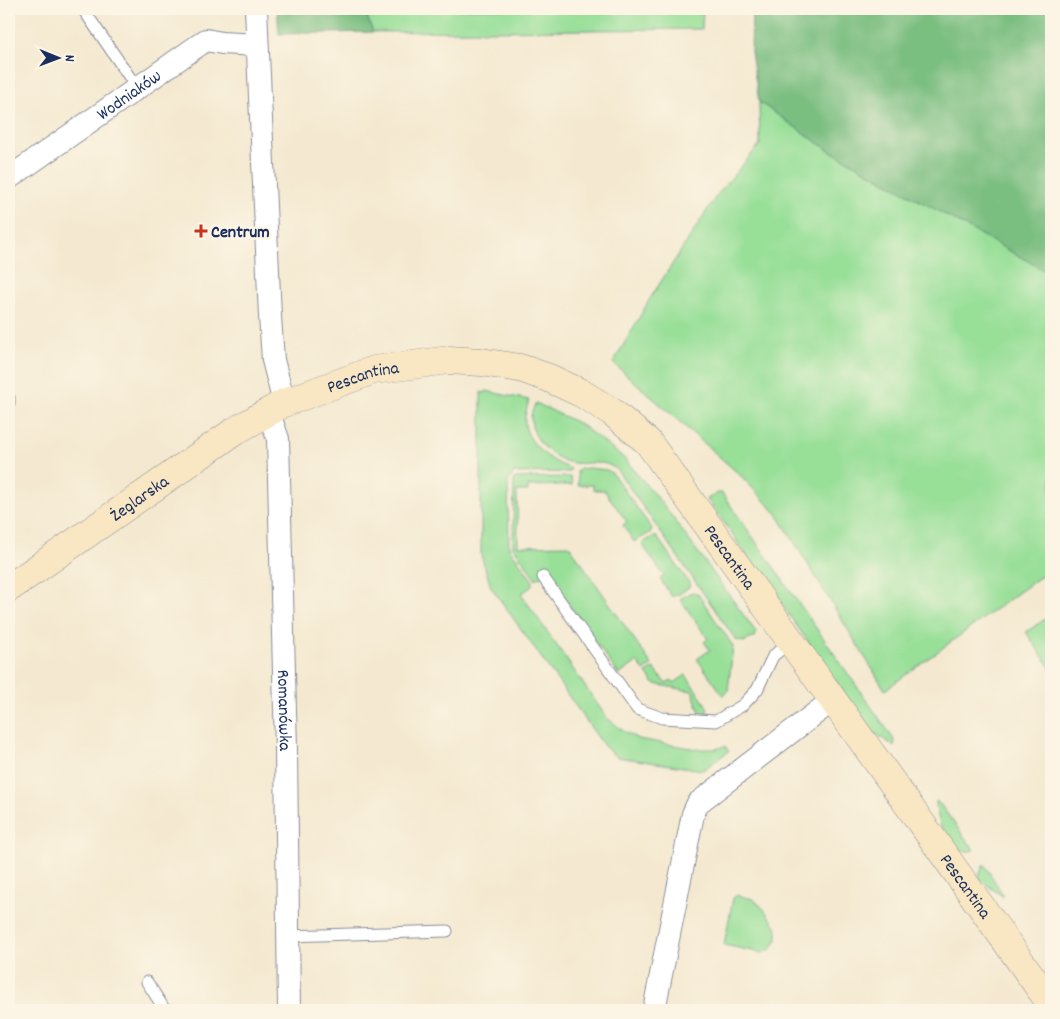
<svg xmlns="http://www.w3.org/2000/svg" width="1060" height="1019" font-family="Dekko,sans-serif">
	<rect width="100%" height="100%" fill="#fcf5e5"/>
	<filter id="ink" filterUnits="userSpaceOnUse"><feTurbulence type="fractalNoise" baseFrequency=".02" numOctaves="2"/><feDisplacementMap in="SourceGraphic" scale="10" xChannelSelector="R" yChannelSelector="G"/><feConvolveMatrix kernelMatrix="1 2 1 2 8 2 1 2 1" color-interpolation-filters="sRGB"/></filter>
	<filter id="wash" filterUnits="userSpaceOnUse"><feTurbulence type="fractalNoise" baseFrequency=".0096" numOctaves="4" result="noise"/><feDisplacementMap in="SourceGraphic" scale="20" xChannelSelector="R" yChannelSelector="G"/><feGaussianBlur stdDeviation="1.12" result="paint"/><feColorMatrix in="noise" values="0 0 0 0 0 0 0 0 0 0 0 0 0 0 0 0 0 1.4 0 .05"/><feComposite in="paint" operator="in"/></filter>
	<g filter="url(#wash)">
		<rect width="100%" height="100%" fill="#f4e9d0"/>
		<path fill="#98df98" stroke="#5a877b" d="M364,9H703L702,29L373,32Z
			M759,102L827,149L1051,274V569L885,690L777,514L740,475L613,363L651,297L717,195L760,144Z
			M486,391L529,400C527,408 524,416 525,424C528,445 552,462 571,469L569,472L514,473L508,482L509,548L533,581L532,586L521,594L607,718L625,732L638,739L697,749H715L725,746L729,751L703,770L617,757L604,746L491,587L481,555V392L485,393Z
			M536,403L580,424L624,458L665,507L756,632L754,637L744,642L736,640L617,470C603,458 589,465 573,463C553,460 530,438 531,417C531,412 534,407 536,403Z
			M589,468L607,470L613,474L652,529L650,533L634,542L623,525L627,522L604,490H593V485H578L577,471L580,469Z
			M569,477L571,478L572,485L528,486V491H517L518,546L569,545L652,665L644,671L637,662L619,675L547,573L536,579L513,547L514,479L516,478Z
			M718,493H722L895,741L894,746L871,731L707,499Z
			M652,537H657L690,584L689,587L678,595L677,594L672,597L660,579L664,576L642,544Z
			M692,592L698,594L733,646L728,691L723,695L697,659L710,650L704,642L708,639L680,599Z
			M1051,615V669L1026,632Z
			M654,668L666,684L672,680L674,683L686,675L706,705L708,709L706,714L701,715L692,691L659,685L653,683L646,673Z
			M936,801L940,804L974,850C948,859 936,820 936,801Z
			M984,864L1004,896H1002L980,880L979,875Z
			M737,895L753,899L763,908L776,926L777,930V940L771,949L762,953L724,945L733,898Z"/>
		<path fill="#7abe80" stroke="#4a766f" d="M277,9H364L373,32L279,34Z
			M752,9H1051V274L827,149L759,102L751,52Z"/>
	</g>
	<g filter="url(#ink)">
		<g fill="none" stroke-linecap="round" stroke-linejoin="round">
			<defs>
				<path id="lane" d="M83,9L137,88
					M9,398V403
					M543,577L637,709L662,718L716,721L743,705L757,690L773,656L791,641
					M288,936L447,931
					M147,982L165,1010"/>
				<g id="street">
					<path d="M256,9L270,316L273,360L284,403"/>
					<path id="s1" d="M9,178L206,40L222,43L257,45"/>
					<path id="s2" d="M268,411L278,439L286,749L289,1010"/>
					<path d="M654,1010L693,814L698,803L833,700"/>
				</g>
				<g id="secondary">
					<path id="s3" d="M9,588L235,431L284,403L374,370L449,360L481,362L520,368L549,378L581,393L612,412L648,442L1051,1004"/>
				</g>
			</defs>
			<use href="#lane" stroke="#888c97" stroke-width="13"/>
			<use href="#street" stroke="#888c97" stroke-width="24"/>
			<use href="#secondary" stroke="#888c97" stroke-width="29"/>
			<use href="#lane" stroke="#fff" stroke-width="11"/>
			<use href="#street" stroke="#fff" stroke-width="22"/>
			<use href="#secondary" stroke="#f9e7c3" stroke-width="28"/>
		</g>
	</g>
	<path fill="#c8321e" stroke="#fcf5e5" stroke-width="2" d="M198.5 223.5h5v5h5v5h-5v5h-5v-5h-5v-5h5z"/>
	<g text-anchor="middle" stroke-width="5" stroke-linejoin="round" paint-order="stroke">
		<g font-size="18" fill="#1b2f5e" stroke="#fcf5e5">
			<text dy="6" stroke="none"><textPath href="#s1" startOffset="146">Wodniaków</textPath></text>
			<text dy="6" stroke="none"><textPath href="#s3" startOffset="415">Pescantina</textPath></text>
			<text dy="6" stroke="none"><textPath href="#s3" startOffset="158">Żeglarska</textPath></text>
			<text dy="6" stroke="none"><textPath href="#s3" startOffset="865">Pescantina</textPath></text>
			<text dy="6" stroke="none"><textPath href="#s2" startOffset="301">Romanówka</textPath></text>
			<text dy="6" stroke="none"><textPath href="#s3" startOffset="1270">Pescantina</textPath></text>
		</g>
		<g font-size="18" font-weight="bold" fill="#1b2f5e" stroke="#fcf5e5" text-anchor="start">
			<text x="211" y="237">Centrum</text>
		</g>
	</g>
	<rect width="1060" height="1019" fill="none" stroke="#fcf5e5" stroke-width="30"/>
	<g transform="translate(58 58) rotate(91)" stroke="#fcf5e5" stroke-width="4" paint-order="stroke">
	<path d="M0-4L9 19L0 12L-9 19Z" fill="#1b2f5e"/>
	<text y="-8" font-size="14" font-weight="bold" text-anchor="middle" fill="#1b2f5e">N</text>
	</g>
</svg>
